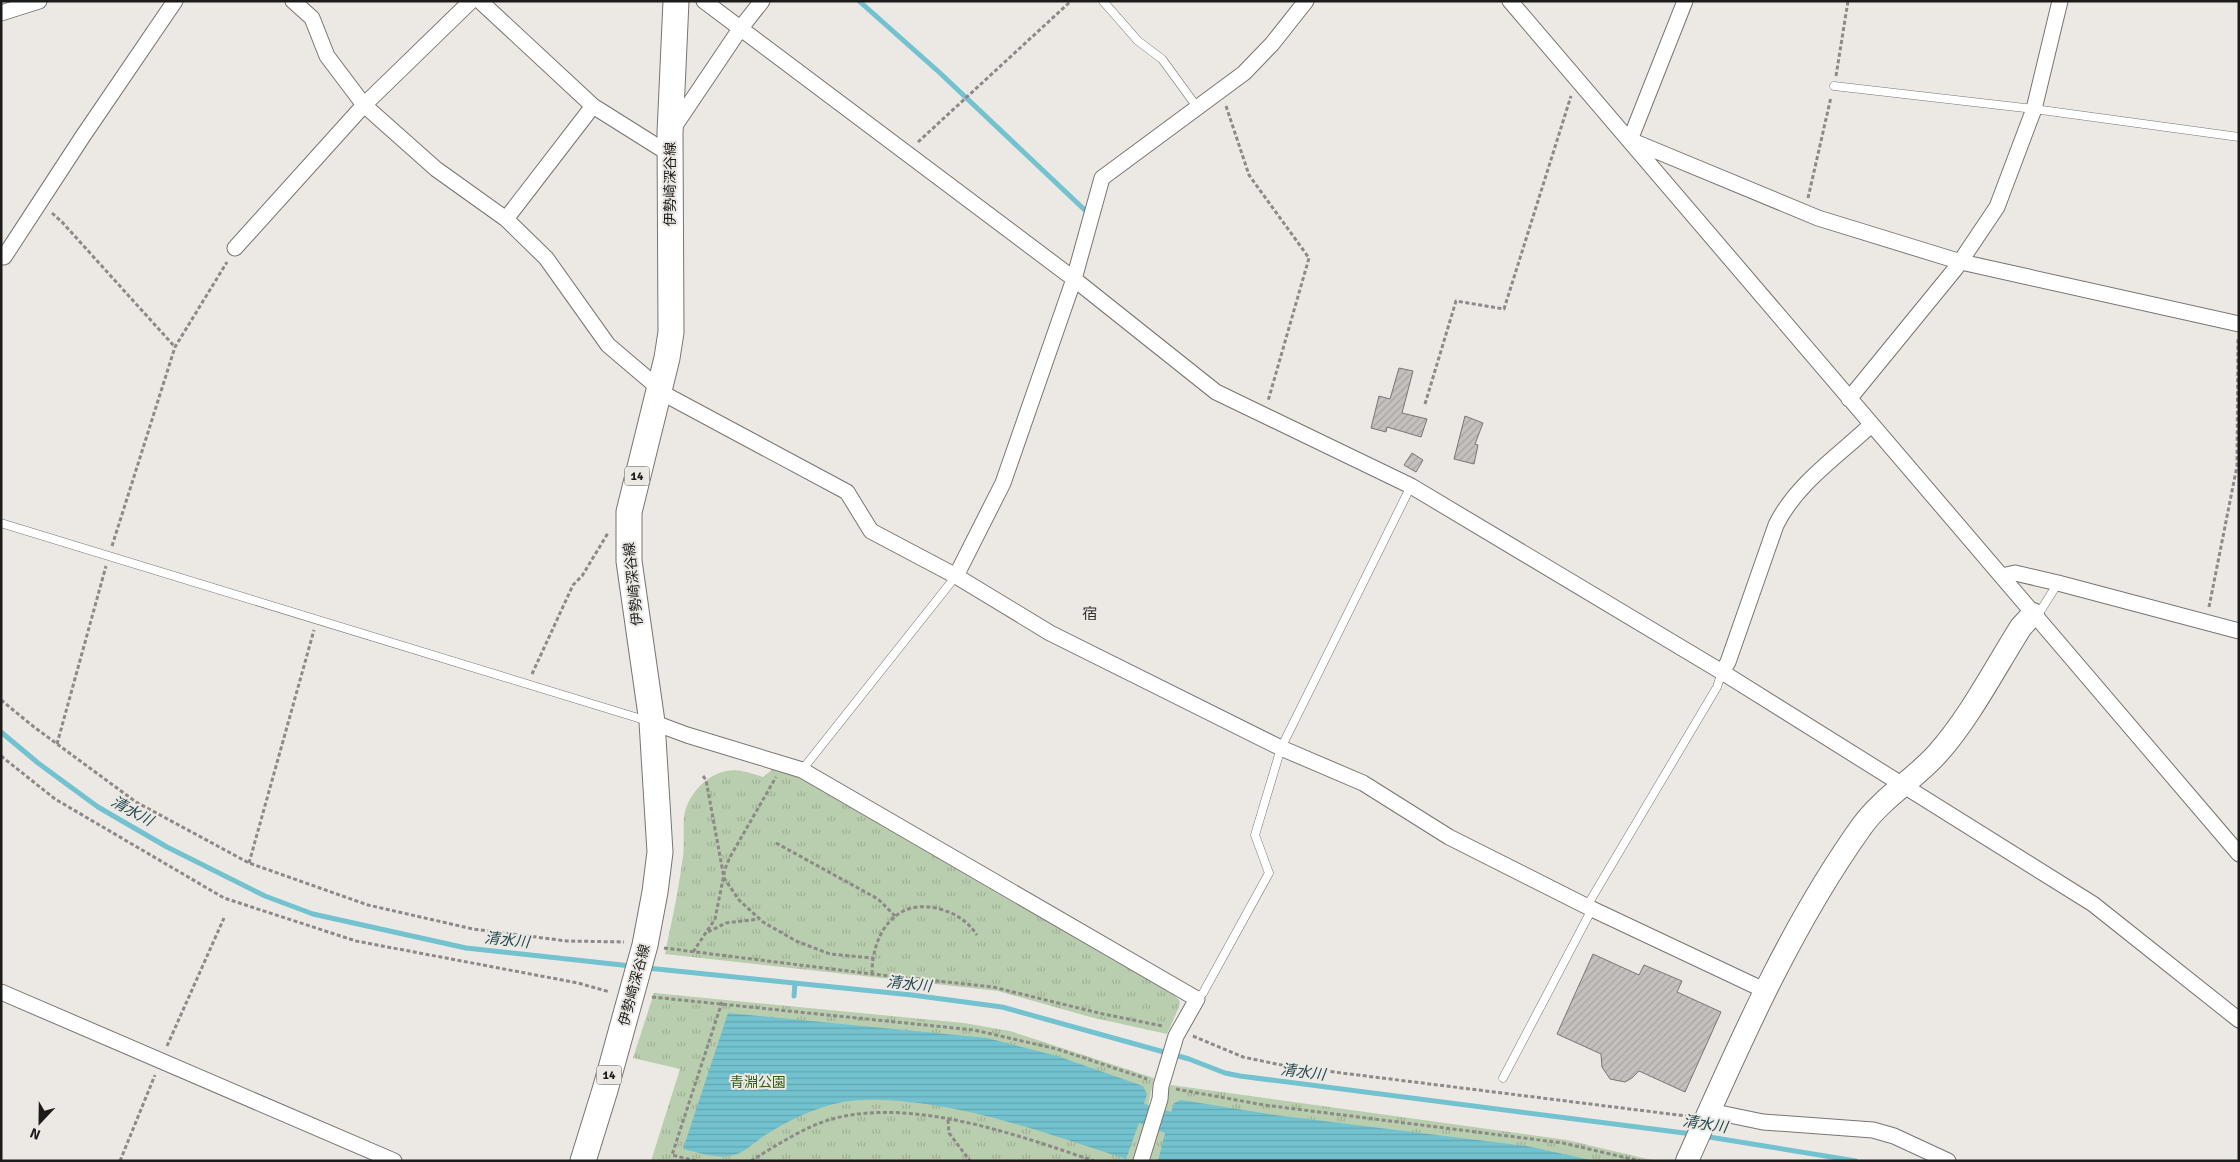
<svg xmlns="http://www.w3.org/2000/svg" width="2240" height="1162" font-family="Signika,'Noto Sans JP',sans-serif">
	<defs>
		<pattern id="park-tufts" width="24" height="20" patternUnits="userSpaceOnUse" patternTransform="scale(1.25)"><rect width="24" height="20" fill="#b9ceae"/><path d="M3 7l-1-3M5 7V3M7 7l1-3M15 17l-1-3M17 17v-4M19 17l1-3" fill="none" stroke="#9fb095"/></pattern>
		<pattern id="water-rules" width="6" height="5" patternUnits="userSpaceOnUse" patternTransform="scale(1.25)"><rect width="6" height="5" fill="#73c2cf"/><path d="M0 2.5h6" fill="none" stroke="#63a6b1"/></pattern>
		<pattern id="building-hatch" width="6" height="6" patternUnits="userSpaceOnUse" patternTransform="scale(1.25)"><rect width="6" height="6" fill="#c4c0bd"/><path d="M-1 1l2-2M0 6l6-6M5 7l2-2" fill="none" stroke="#a8a4a2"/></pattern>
	</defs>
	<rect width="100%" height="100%" fill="#ece9e5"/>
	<path fill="url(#park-tufts)" d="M773,769L800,778L1116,962L1169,990L1180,1001L1179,1007L1167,1034L1090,1017L998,991L665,954C671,924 678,894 682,863C685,848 683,832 684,817C688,791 714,766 741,771C749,772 756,775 763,777Z
		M654,993L964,1023L1010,1031L1154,1078L1143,1131L1133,1161H651L680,1069L633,1058Z
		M1171,1085L1567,1140L1656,1161H1150L1169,1088Z"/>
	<path fill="url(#water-rules)" d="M728,1013L987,1038L1057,1056L1143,1086L1147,1094L1144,1104L1171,1112L1174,1103L1181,1100L1275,1115L1527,1146L1595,1161H1158L1165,1133L1139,1123L1126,1159C1057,1137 990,1112 918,1103C893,1100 868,1098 843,1102C815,1107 790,1120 767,1134C754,1142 743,1155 728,1156C713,1158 697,1152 683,1149Z"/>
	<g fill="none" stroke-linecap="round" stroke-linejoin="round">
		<path stroke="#73c2cf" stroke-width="5" d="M859,1L940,73L1089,214
			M1,732L38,763L98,807L167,847L265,896L313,914L466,948L631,966
			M647,968L912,995L1002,1007L1189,1059L1225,1073L1240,1076L1692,1134
			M794,996L795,983
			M1703,1136L1856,1161"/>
	</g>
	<path fill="url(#building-hatch)" stroke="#787572" d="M1399,368L1413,371L1402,413L1427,419L1421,437L1387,427L1386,432L1371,428L1379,396L1390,399Z
		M1465,416L1483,423L1475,444L1478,445L1474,464L1454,459Z
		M1412,453L1423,460L1416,472L1404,465Z
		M1593,954L1639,975L1644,965L1682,981L1677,992L1721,1012L1685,1092L1639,1071L1632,1078L1625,1082L1610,1079L1602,1067L1601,1054L1557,1034Z"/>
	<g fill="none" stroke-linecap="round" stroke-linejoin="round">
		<defs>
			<path id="lane" d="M1103,1L1138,41L1162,59L1197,107
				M1834,86L2034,109L2239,137
				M1,523L648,721
				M2035,613L2041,610L2058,583
				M802,770L956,576
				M1587,906L1717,687L1722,672
				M1197,999L1203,993L1269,873L1255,835L1281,748L1411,486
				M1503,1078L1592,909"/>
			<path id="street" d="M293,1L312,18L327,56L364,105L436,169L506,219L546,258L608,345L668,396L847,492L871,531L956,576L1050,633L1281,748L1363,783L1449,837L1592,909L1766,991
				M480,1L593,106L671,155
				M704,1L1074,279L1216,392L1411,486L1722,672L2093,904L2239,1020
				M1510,1L2239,854
				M1685,1L1630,140L1818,218L1961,262L2239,324
				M1,13L39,1
				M672,130L740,29L762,1
				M506,219L593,106
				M235,248L364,105L471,1
				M4,257L83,136L175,1
				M1849,399L1956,268L1997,207L2034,109L2060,1
				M956,576L1003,483L1074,279L1102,178L1244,73L1272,44L1306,1
				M2002,576L2015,573L2058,583L2239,631
				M1722,672L1728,662L1776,525C1796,484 1838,456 1871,425
				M652,722L687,735L802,770L1197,999L1176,1036L1161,1086L1160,1099L1141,1161
				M1,992L394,1161
				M1710,1111L1763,1122L1873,1130L1894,1136L1948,1161"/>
			<path id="secondary" d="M1687,1161C1738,1047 1789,928 1862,826C1883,797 1914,780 1938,753C1970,717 1995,668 2021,627L2033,614"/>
			<path id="primary" d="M583,1161L605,1090L645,945L655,892L660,852L652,722L629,561V512L667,358L671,332L670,133L676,1"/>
		</defs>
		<use href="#lane" stroke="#787472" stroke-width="9"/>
		<use href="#street" stroke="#787472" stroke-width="17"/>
		<use href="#secondary" stroke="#787472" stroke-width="24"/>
		<use href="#primary" stroke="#787472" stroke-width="27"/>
		<path stroke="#8c8986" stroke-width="3" stroke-dasharray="4 2.5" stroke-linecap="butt" d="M1836,76L1848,1
			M1226,106L1249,175L1309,258L1268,401
			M918,142L1071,1
			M1808,198L1831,97
			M52,213L62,222L175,347
			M1425,404L1456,301L1504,309L1571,96
			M112,546L175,347L227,262
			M2209,607L2237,466L2238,339
			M532,674L573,585L582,576L608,533
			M1,700L34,727L136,802L249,863L368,905L473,929L567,941L624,942
			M57,744L106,566
			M1,756L55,799L224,898L356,941L578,983L610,992
			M703,776L706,780L724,878L739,900L763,922L796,941L830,954L872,958
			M776,843L878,899L895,916
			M249,863L314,630
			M708,932L726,923L759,919
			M664,948L872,974L993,987L1103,1014L1163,1026
			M693,952L715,919L725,869L730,857L776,777
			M872,974C872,934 895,897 940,909C957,914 967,921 977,935
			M652,997L974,1030L1057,1049L1147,1079
			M1193,1036L1243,1057L1286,1066L1686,1116
			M167,1046L224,918
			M1176,1089L1264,1105L1563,1143L1640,1161
			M948,1120L949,1133L970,1161
			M120,1161L155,1075
			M696,1161L672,1155L722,1002
			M751,1161C775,1146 806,1126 832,1119C912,1097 1018,1135 1094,1161"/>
		<use href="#lane" stroke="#fff" stroke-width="8"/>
		<use href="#street" stroke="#fff" stroke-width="15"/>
		<use href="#secondary" stroke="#fff" stroke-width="22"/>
		<use href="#primary" stroke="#fff" stroke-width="25"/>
	</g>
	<g text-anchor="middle" stroke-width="4" stroke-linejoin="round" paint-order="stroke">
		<g fill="#ece9e5" stroke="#5b5957" stroke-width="1">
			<rect x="624.5" y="466.5" width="25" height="19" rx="4"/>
			<rect x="596.5" y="1065.5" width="25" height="19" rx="4"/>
		</g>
		<g font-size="12" font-weight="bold" fill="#1d1b1a">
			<text x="637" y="480">14</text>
			<text x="609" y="1079">14</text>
		</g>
		<g font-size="14" fill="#1d1b1a" stroke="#ece9e5">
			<text transform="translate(670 184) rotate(-90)" y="5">伊勢崎深谷線</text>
			<text transform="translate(633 584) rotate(-96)" y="5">伊勢崎深谷線</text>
			<text transform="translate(634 985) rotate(-75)" y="5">伊勢崎深谷線</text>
		</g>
		<g font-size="14" fill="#325b13" stroke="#ece9e5">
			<text x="758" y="1087">青淵公園</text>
		</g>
		<g font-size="15" fill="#2e2b28" stroke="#ece9e5">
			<text x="1090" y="619">宿</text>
		</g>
		<g font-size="15" font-style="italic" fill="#21474d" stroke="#ece9e5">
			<text transform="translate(132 811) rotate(29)" y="5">清水川</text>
			<text transform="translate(507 940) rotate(6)" y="5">清水川</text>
			<text transform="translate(909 984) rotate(6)" y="5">清水川</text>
			<text transform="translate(1303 1072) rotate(7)" y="5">清水川</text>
			<text transform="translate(1705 1124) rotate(9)" y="5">清水川</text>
		</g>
	</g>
	<rect width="2240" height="1162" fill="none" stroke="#1d1b1a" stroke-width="5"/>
	<g transform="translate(40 1122) rotate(202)" stroke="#ece9e5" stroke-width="4" paint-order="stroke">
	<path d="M0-4L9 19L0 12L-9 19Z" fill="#1d1b1a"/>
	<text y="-8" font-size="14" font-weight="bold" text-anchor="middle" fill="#1d1b1a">N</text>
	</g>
</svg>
